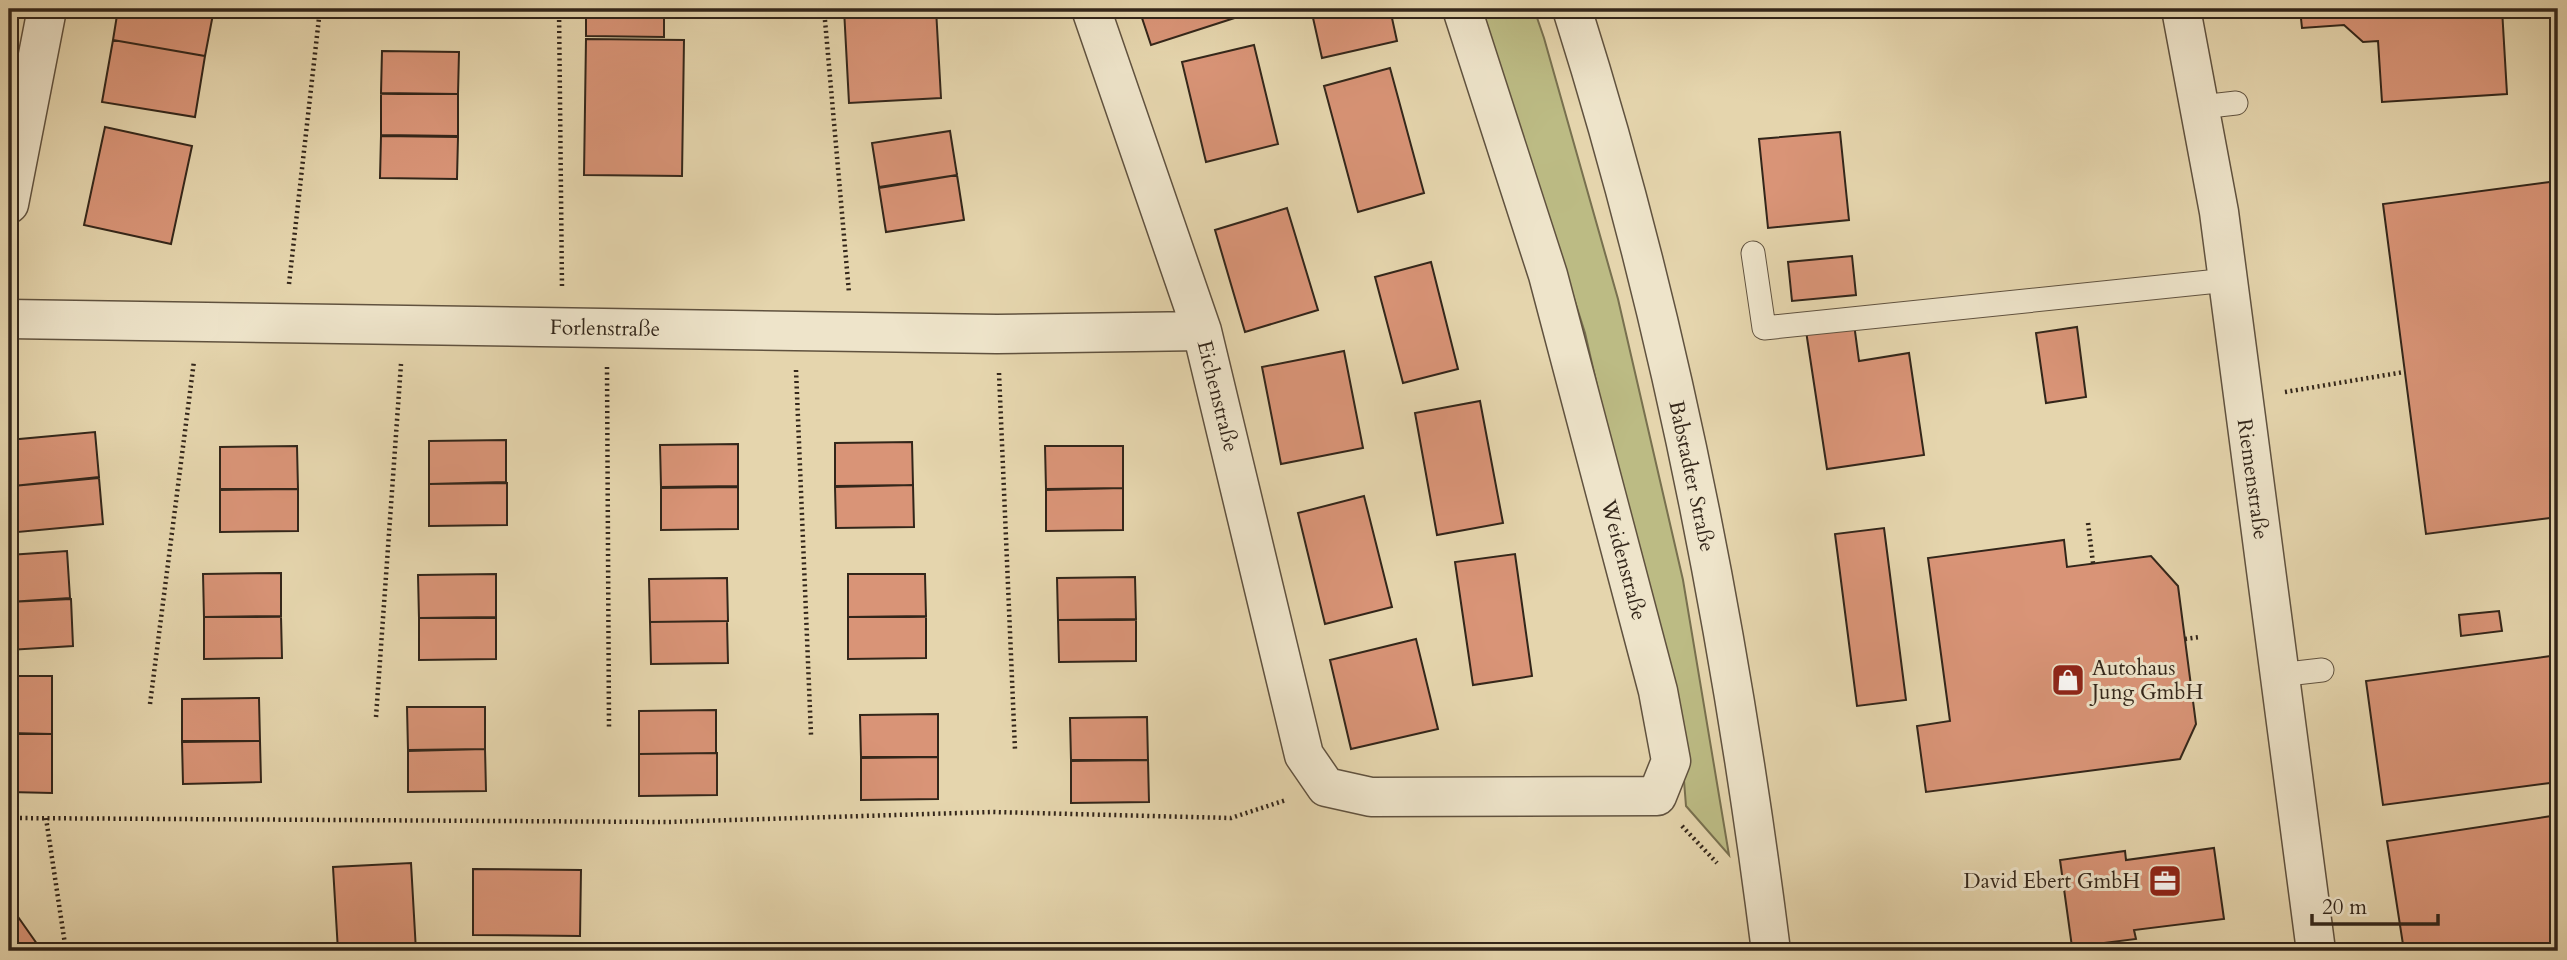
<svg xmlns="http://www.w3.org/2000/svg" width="2567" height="960" font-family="Cardo,serif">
	<rect width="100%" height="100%" fill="#e5d5ad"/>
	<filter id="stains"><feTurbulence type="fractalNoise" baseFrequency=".00286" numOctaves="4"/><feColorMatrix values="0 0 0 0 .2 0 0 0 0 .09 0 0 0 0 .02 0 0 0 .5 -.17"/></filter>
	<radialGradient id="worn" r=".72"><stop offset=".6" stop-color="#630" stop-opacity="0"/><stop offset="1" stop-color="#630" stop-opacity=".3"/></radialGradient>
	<path fill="#bcbb84" stroke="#78704f" stroke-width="2" d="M1482,9H1534L1544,38L1618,299L1683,580L1729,855L1686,806L1682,755L1585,333Z"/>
	<path fill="#d99477" stroke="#33261a" stroke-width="2" d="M118,9H214L205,56L113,40Z
		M365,9H442V15L365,14Z
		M586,9H664V37L586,36Z
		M844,9H936L941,98L849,103Z
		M1139,9H1249L1250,13L1151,45Z
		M1311,9H1390L1397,41L1322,58Z
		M2300,9H2502L2507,94L2382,102L2378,41L2363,42L2344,25L2302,28Z
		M586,39L684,40L682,176L584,175Z
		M113,40L205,56L195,117L102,102Z
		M1254,45L1278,144L1206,162L1182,62Z
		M382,51L459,52L458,94L381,93Z
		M1390,68L1424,193L1358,212L1324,86Z
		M381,94H458V136L381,135Z
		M105,127L192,146L171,244L84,225Z
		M950,131L957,175L879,187L872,143Z
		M1840,132L1849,220L1768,228L1759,139Z
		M381,136L458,137L457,179L380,178Z
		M957,175L964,220L886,232L879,188Z
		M2558,181V517L2426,534L2383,204Z
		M1287,208L1318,310L1245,332L1215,230Z
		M1852,256L1856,295L1792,301L1788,262Z
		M1431,262L1458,369L1403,383L1375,277Z
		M1854,324L1859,361L1909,353L1924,455L1827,469L1806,331Z
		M2077,327L2086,397L2046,403L2036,333Z
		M1344,351L1363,448L1281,464L1262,367Z
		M1480,401L1503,523L1437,535L1415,413Z
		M95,432L99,477L13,486L9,440Z
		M506,440V482L429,484V441Z
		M912,442L913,485L835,486V443Z
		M738,444V486L661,487L660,445Z
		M297,446L298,489H220V447Z
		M1045,446H1123V488L1046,489Z
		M99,478L103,524L18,532L13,486Z
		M507,483V525L429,526V484Z
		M913,485L914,527L836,528L835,487Z
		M738,487V529L661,530V488Z
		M1123,488V530L1046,531V490Z
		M298,489V531L220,532V490Z
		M1364,496L1392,607L1325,624L1298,513Z
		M1884,528L1906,700L1857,706L1835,534Z
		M2064,540L2067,567L2151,556L2178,586L2196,724L2180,759L1926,792L1917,726L1950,721L1928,558Z
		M67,551L70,598L9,602V555Z
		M1515,554L1532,676L1473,685L1455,562Z
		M281,573V616L204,617L203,574Z
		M496,574V617L419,618L418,575Z
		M848,574H925L926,616L848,617Z
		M1135,577L1136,619L1058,620L1057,578Z
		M727,578L728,621L650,622L649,579Z
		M71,599L73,646L9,650V602Z
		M2499,611L2502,631L2461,636L2459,615Z
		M204,617H281L282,658L204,659Z
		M848,617H926V658L848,659Z
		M419,618H496V659L419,660Z
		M1058,620H1136V661L1059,662Z
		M727,621L728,663L651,664L650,622Z
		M1416,639L1438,729L1351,749L1330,660Z
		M2558,655V782L2383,805L2366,681Z
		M9,676H52V734L9,733Z
		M259,698L260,741H182V699Z
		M407,707H485V749L408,750Z
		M716,710V753L639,754V711Z
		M938,714V757H861L860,715Z
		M1147,717L1148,760H1071L1070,718Z
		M9,734H52V793L9,792Z
		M260,741L261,782L183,784L182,742Z
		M485,749L486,791L408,792V751Z
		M717,753V795L639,796V754Z
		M938,757V799L861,800V758Z
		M1148,760L1149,802L1071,803V761Z
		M2558,815V951H2404L2387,841Z
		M2214,848L2224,919L2134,930L2136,939L2072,947L2060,860L2125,851L2126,860Z
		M411,863L416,951H338L333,867Z
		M473,869L581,870L580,936L473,935Z
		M9,904L42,951H9Z"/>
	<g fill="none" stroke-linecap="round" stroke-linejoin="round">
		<defs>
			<path id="service" d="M2201,107L2236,103
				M1753,253L1764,328L2228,280
				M2278,675L2322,670"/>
			<path id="minor" d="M1091,9L1202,331L1304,755L1326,787L1371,797L1657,796L1671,761L1658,691L1548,275L1462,9
				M2181,9L2219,212L2316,951
				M9,204L47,9
				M9,319L997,334L1202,331"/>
			<path id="tertiary" d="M1572,9C1669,315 1731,633 1771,951"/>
		</defs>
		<use href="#service" stroke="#60523f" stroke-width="25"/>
		<use href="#minor" stroke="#60523f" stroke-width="41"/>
		<use href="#tertiary" stroke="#60523f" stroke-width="41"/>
		<path stroke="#33261a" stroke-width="4.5" stroke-dasharray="2 3.5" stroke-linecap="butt" d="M559,9L562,288
			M824,9L849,293
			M289,284L320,9
			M607,367L609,728
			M796,370L811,735
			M999,373L1015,750
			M2285,392L2404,372
			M2088,523L2093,563
			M2185,639L2200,637
			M150,704L194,361
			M376,717L401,364
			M9,818L667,822L993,812L1231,818L1286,800
			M46,818L66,951
			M1682,826L1717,863"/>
		<use href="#service" stroke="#eee4ca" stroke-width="23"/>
		<use href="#minor" stroke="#eee4ca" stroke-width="38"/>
		<use href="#tertiary" stroke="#eee4ca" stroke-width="38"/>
	</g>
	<defs>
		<symbol id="shop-square" viewBox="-11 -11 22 22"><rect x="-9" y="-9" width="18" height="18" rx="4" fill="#8f2418" stroke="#eee4ca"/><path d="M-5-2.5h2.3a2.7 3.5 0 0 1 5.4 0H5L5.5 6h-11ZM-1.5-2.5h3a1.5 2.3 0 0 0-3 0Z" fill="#fff"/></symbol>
		<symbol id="office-square" viewBox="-11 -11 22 22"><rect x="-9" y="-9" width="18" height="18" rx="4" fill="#8f2418" stroke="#eee4ca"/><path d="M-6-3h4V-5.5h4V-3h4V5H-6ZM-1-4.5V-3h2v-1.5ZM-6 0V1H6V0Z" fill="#fff"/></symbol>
	</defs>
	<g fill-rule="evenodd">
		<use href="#shop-square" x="2049" y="661" width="38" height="38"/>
		<use href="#office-square" x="2146" y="862" width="38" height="38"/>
	</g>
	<g text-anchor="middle" stroke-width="6" stroke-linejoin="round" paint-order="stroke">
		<g font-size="21" fill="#33261a" stroke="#eee4ca">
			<text transform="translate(605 328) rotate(1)" y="7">Forlenstraße</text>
			<text transform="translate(1218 396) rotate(76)" y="7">Eichenstraße</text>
			<text transform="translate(1692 476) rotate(78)" y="7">Babstadter Straße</text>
			<text transform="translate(2253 479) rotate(82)" y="7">Riemenstraße</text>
			<text transform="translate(1624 560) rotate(75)" y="7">Weidenstraße</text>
		</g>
		<g font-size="21" fill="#33261a" stroke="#eee4ca" text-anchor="start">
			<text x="2092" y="675">Autohaus<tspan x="2092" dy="24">Jung GmbH</tspan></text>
			<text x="2140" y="888" text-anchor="end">David Ebert GmbH</text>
		</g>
	</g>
	<rect width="2567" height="960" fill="none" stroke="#e5d5ad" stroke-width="35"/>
	<rect x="10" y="10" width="2546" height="939" fill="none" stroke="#33261a" stroke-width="3.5"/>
	<rect x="18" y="18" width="2532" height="925" fill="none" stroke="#33261a" stroke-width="2"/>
	<path d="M2312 914v10h126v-10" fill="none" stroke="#33261a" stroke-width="3.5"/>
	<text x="2322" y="914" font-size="21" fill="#33261a" stroke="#eee4ca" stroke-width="5" paint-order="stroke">20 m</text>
	<rect width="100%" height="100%" filter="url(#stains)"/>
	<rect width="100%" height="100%" fill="url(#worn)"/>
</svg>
